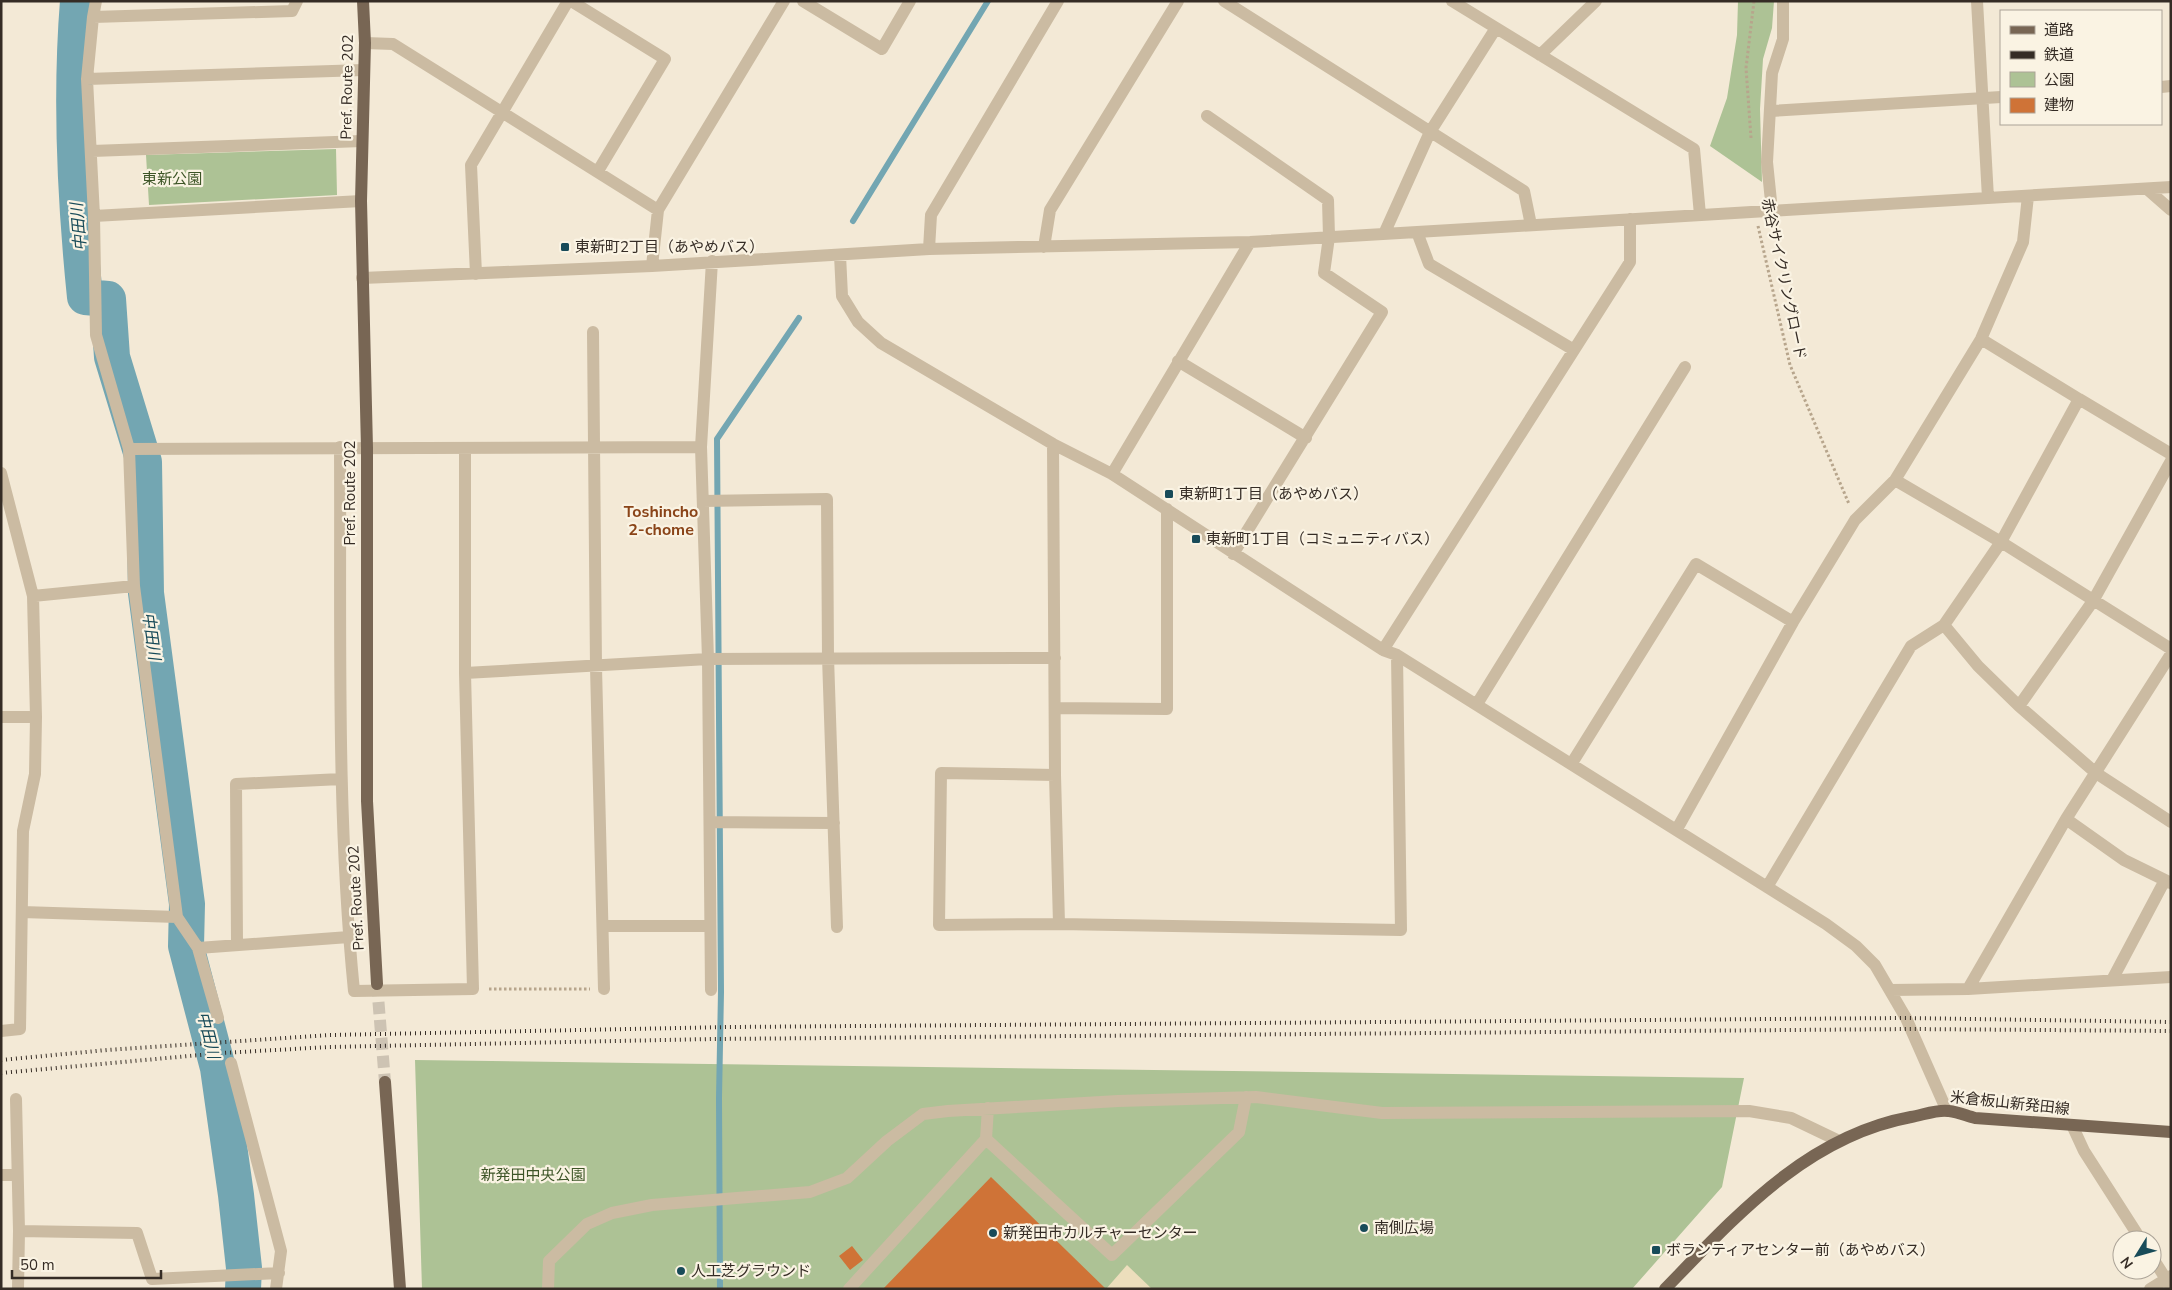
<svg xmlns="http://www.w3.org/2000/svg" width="2172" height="1290" font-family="'Nunito Sans','Noto Sans JP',sans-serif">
	<rect width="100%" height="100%" fill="#f3e9d6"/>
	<path fill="#adc295" d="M1738,1H1774L1772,28L1763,59L1760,109L1762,182L1710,146L1727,98L1737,35Z
		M336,149L337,195L149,205L146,155Z
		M415,1060L1744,1078L1722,1187L1632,1289H422Z"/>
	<path fill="#ecdebc" d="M1127,1265L1152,1289H1106Z"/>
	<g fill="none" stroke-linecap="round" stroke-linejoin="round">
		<path stroke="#73a6b2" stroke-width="6" d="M853,221L988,1
			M720,1289L719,1098L721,992L717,439L799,318"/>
		<path stroke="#73a6b2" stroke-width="36" d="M78,1C70,100 75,199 85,297L108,299L112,357L144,462L146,593L187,904L186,946L218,1068L236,1195L244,1268L243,1289"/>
	</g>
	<path fill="#cf7337" d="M991,1177L1106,1289H883Z
		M852,1246L863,1260L850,1270L839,1256Z"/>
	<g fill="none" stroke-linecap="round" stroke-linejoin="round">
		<path stroke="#cdc3b3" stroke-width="12" stroke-dasharray="12 6" stroke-linecap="butt" d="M377,984L385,1082"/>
		<path stroke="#b7a58c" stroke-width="3" stroke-dasharray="2.5 2.5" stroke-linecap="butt" d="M1751,138L1746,68L1754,1
			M1758,226L1790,365L1849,504
			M489,989H590"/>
		<path stroke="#cbbba2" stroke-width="12" d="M96,1L93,17L87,79L94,216L96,335L129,449L134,586L177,917L198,948L218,1018
			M571,1L665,59L598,171
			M803,1L882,49L910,1
			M1224,1L1524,191L1531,225
			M1452,1L1694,149L1700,215
			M1977,1L1988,198
			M93,17L292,11L297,1
			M365,43L393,44L658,210L652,266
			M1540,55L1596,1
			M87,79L364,70
			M2161,87L2171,86
			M1770,111L2001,97
			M1207,116L1328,200L1329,237L1324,273L1382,312L1233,554
			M92,151L362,141
			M2147,189L2171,210
			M658,210L784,1
			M1772,211L1767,162L1772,73L1783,39V1
			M94,216L361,201
			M1417,232L1429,264L1574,350
			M1384,234L1430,132L1496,28
			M1044,247L1050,210L1178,1
			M929,249L931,215L1058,1
			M840,255L842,296L858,322L881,343L1053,444L1112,474L1383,650L1397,655L1826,924L1856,946L1875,965L1906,1018L1947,1111
			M476,274L471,165L568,1
			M362,278L652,266L929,249L1250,242L2171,187
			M593,332L596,667L604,989
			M1981,339L2079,399
			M1178,361L1306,438
			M1053,444L1055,775L1059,924
			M340,447C341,628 336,810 354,991L473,989L465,673V448
			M129,449L701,447
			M2171,454L2079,399L2001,542L1944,625L1978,666L2019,706L2096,773L2171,822
			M1,473L33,596L36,717L35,774L23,831L20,1029L1,1031
			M1112,474L1250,242
			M1895,480L2001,542L2171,649
			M703,501L827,499L828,657L837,927
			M33,596L134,586
			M1383,650L1630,262V219
			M465,673L708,659L1055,658
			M1477,704L1685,367
			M2019,706L2093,601L2171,461
			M1055,708L1167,709V509
			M1,717H36
			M1572,763L1696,564L1793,622
			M1055,775L941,773L939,925L1059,924L1401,930L1397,655
			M2066,819L2124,860L2171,883
			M710,822L834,823
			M1677,829L1793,622L1855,520L1895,480L1981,339L2023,242L2028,196
			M1767,887L1911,646L1944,625
			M22,912L177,917
			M604,926H710
			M237,944L236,784L341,779
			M198,948L349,937
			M2112,980L2165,880
			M1968,989L2066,819L2171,654
			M711,990L708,659L701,447L712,261
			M1891,990L1968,989L2171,977
			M231,1063L281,1251L276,1289
			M16,1099L19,1231L18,1289
			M2072,1125L2084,1151L2141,1240
			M986,1139L988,1108
			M1,1175H17
			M19,1231L137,1233L152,1279L279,1273
			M2152,1257L2171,1287
			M548,1289L549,1261L587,1224L612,1213L652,1205L810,1192L847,1178L887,1141L923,1114L948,1111L1118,1101L1256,1097L1382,1113L1749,1111L1791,1118L1839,1141
			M849,1289L986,1139L1112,1255L1239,1132L1246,1097
			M2150,1289L2171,1276"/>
		<path stroke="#786654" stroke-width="12" d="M363,1L365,43L361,201L367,448V801L377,984
			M385,1082L400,1289
			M1665,1289C1736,1216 1807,1136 1911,1117C1923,1115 1938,1109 1949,1111C1958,1112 1967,1116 1975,1118L2171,1132"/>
		<path stroke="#352c25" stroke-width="4" stroke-dasharray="1 4" stroke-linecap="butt" d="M1,1060L107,1050L330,1035L729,1027L1906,1018L2171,1022
			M1,1073L222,1053L329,1047L712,1039L1910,1029L2171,1031"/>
	</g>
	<g fill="#184b59" stroke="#faf3e3" stroke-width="2">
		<rect x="560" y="242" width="10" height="10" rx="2.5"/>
		<rect x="1164" y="489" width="10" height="10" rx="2.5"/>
		<rect x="1191" y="534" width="10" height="10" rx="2.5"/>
		<circle cx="1364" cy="1228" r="5"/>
		<circle cx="993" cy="1233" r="5"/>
		<rect x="1651" y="1245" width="10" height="10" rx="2.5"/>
		<circle cx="681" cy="1271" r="5"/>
	</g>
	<g text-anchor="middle" stroke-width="4.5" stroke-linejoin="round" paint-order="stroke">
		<g font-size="15" fill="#352c25" stroke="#faf3e3">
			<text transform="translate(347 87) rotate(-89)" y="5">Pref. Route 202</text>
			<text transform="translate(1784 279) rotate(78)" y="5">赤谷サイクリングロード</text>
			<text transform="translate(350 493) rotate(-90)" y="5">Pref. Route 202</text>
			<text transform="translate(356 898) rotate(-93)" y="5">Pref. Route 202</text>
			<text transform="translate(2010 1103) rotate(6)" y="5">米倉板山新発田線</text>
		</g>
		<g font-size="15" fill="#3d5527" stroke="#faf3e3">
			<text x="172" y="184">東新公園</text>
			<text x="533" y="1180">新発田中央公園</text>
		</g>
		<g font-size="15" fill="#352c25" stroke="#faf3e3" text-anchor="start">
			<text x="575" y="252">東新町2丁目（あやめバス）</text>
			<text x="1179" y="499">東新町1丁目（あやめバス）</text>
			<text x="1206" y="544">東新町1丁目（コミュニティバス）</text>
			<text x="1374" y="1233">南側広場</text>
			<text x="1003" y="1238">新発田市カルチャーセンター</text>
			<text x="1666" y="1255">ボランティアセンター前（あやめバス）</text>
			<text x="691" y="1276">人工芝グラウンド</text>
		</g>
		<g font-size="16" font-style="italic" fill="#184b59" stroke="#faf3e3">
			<text transform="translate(78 227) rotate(-95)" y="6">中田川</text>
			<text transform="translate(152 636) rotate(82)" y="6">中田川</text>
			<text transform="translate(209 1035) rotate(76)" y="6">中田川</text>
		</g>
		<g font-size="16" font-weight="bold" fill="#8a4418" stroke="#faf3e3">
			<text x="661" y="517">Toshincho<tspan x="661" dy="18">2-chome</tspan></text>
		</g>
	</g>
	<rect width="2172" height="1290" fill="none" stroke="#352c25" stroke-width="5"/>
	<rect x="2000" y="10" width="162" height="115" fill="#faf3e3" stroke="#aba397"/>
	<rect x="2010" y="26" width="25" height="8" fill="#786654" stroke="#aba397"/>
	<text x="2044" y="35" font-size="15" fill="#352c25">道路</text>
	<rect x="2010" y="51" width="25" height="8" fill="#352c25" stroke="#aba397"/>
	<text x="2044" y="60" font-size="15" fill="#352c25">鉄道</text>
	<rect x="2010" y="72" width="25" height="15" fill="#adc295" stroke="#aba397"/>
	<text x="2044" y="85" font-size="15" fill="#352c25">公園</text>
	<rect x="2010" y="98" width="25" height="15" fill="#cf7337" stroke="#aba397"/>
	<text x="2044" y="110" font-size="15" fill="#352c25">建物</text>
	<g transform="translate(2137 1255) rotate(233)"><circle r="24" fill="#faf3e3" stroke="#aba397"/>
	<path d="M0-4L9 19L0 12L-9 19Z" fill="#184b59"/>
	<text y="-8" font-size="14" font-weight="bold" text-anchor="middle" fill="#352c25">N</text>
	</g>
	<path d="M12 1270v8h149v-8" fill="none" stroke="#352c25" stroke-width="2.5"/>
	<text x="20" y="1270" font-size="15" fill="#352c25" stroke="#faf3e3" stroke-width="4" paint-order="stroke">50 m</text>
</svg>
